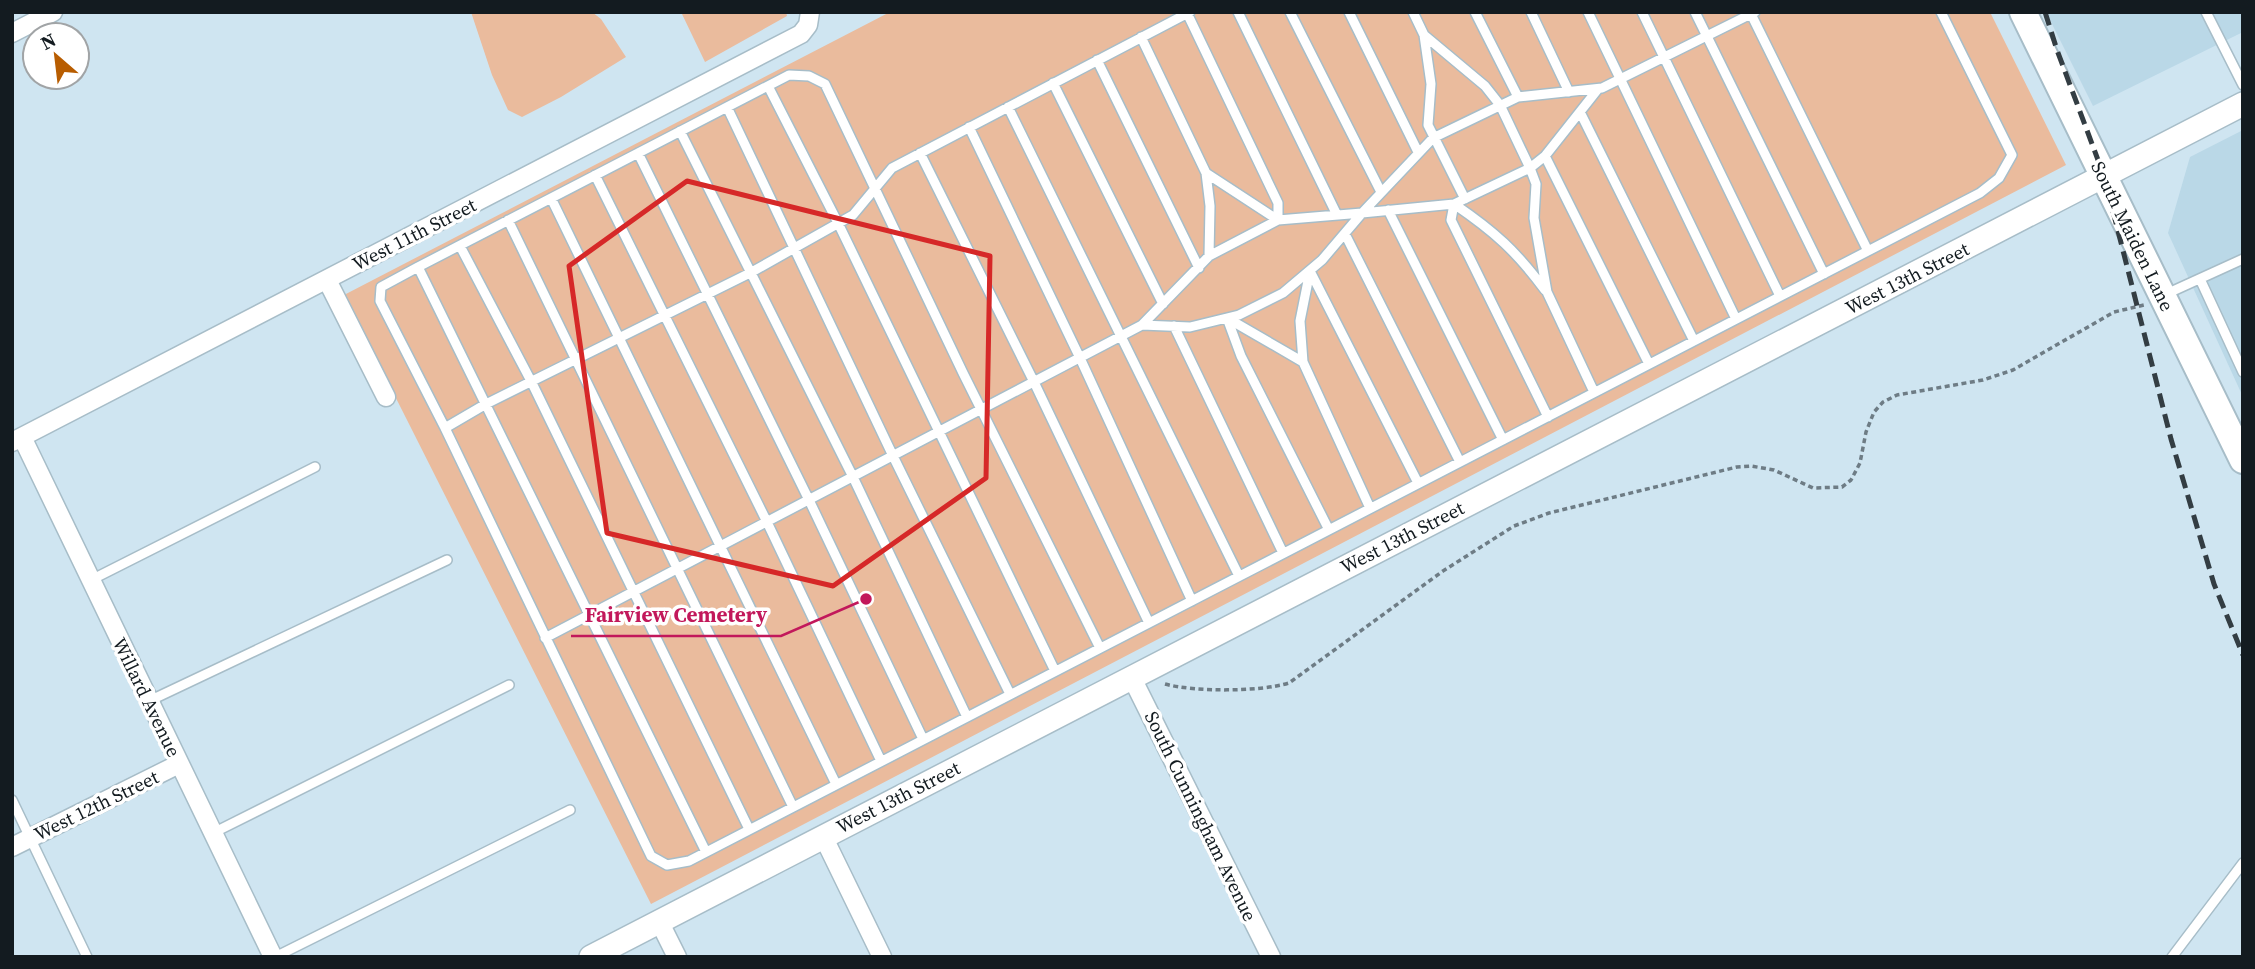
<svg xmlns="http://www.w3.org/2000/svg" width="2255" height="969" font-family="'Source Serif 4',serif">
	<rect width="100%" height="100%" fill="#cfe5f1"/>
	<path fill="#bad8e7" d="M2046,12H2243V32L2093,106Z
		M2243,130V397L2168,233L2190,157Z"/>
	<path fill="#eabb9d" d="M471,12H592L601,19L626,57L561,97L522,117L508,110L492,75Z
		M681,12H786L787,16L705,62Z
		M890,12H1990L2066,165L651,904L344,295Z"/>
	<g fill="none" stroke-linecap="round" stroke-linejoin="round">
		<defs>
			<path id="service" d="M1190,12L892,168L853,215L750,273L486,404L445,428L651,856L667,865L689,861L1980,193L1999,178L2012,155L1941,12
				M1238,12L1337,215
				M1290,12L1381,192
				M1349,12L1418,152
				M1413,12L1424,35L1485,86L1500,105L1530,168L1536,184L1534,218L1547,292L1594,392
				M1475,12L1518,97
				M1531,12L1569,92
				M1588,12L1736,319
				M1642,12L1780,296
				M1695,12L1824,274
				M1750,12L1868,251
				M2206,12L2243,85
				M1424,35L1431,84L1428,125L1465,199
				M1141,37L1206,173L1278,220V203L1187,13
				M1097,60L1199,268
				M1053,83L1163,304
				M768,86L838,223L1055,671
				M1598,89L1545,156L1530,168L1454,204L1362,213L1433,138L1518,97L1602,88L1755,12
				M727,107L893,456L1010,694
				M1008,107L1239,576
				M1580,112L1694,341
				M969,127L1080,358L1192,601
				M680,131L853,477L967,717
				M638,153L809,500L923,739
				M920,153L1034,382L1149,623
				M1545,156L1649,364
				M1206,173L1210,206L1209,256
				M595,175L767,522L881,761
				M551,198L836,784
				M1388,210L1503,440
				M1362,213L1322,260L1283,293L1239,315L1190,327L1142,325L1209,256L1278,220Z
				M508,220L793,807
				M1345,234L1460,462
				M460,246L531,381L749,829
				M418,267L381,287L380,301L445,428
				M1310,271L1300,321L1303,362L1370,508
				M1310,271L1418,483
				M2200,279L2243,372
				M1545,290C1516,251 1495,232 1454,204L1451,220L1548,417
				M2164,295L2243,259
				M1227,318L1241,356L1329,530
				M1227,318L1303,362
				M1174,326L1283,553
				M91,580L315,467
				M545,638L1142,325
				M149,701L447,560
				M12,800L87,957
				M213,833L509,685
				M706,852L418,267L789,75L809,76L825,84L963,373L1100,648
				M275,957L570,810
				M2172,957L2243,863"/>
			<path id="minor" d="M12,33L53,12
				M327,280L386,397
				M22,437L273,957
				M12,442L801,34L808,25L810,12
				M1131,676L1271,957
				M823,836L882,957
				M12,847L179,764
				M659,921L677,957"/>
			<path id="tertiary" d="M591,957L2243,104"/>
			<path id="secondary" d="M2023,12L2243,460"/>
		</defs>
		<use href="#service" stroke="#a7bdc8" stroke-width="12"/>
		<use href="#minor" stroke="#a7bdc8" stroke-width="21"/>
		<use href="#tertiary" stroke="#a7bdc8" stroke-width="26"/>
		<use href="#secondary" stroke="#a7bdc8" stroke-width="30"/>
		<path stroke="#6e7c85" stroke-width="3.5" stroke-dasharray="5 3.5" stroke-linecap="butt" d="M1165,684C1194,692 1260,692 1289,683L1443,571L1514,526L1549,513L1737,467L1751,466L1774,470L1813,488L1842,487L1851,480L1860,463L1866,432L1874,412L1883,402L1897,395L1983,380L2013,370L2114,312L2144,305"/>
		<use href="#service" stroke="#fff" stroke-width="9"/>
		<use href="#minor" stroke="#fff" stroke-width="18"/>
		<use href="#tertiary" stroke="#fff" stroke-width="23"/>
		<use href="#secondary" stroke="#fff" stroke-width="26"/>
		<path stroke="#333d43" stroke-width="5" stroke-dasharray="14 7" stroke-linecap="butt" d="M2045,12L2057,50L2104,176L2171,439L2214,584L2243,655"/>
	</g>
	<path fill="none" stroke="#d62828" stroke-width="5" stroke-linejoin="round" d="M687,181L990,256L986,478L833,586L607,533L569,266Z"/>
	<g text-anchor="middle" stroke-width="7" stroke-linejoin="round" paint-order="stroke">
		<g font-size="19" fill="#131b20" stroke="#fff">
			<text transform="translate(414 234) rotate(-27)" y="7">West 11th Street</text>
			<text transform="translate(2133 236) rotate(64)" y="7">South Maiden Lane</text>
			<text transform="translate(1907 278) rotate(-27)" y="7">West 13th Street</text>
			<text transform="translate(1402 537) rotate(-27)" y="7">West 13th Street</text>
			<text transform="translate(147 697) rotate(64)" y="7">Willard Avenue</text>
			<text transform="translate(898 797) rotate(-27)" y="7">West 13th Street</text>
			<text transform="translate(96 805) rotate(-26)" y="7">West 12th Street</text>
			<text transform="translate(1201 816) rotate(64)" y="7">South Cunningham Avenue</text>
		</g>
	</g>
	<path fill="none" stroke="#c2185b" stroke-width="2.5" d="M866 599L781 636H571"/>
	<circle fill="#c2185b" stroke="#fff" stroke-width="2.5" cx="866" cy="599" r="7"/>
	<g font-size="21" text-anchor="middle" font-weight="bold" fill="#c2185b" stroke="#fff" stroke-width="7" stroke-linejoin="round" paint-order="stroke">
		<text x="676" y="622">Fairview Cemetery</text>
	</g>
	<rect width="2255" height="969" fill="none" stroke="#131b20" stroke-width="28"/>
	<g transform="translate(56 56) rotate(332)"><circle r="33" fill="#ffffff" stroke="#a1a4a6" stroke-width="2"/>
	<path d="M0-5L12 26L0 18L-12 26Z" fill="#b85d01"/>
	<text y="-10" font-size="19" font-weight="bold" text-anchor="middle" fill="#131b20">N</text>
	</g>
</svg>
